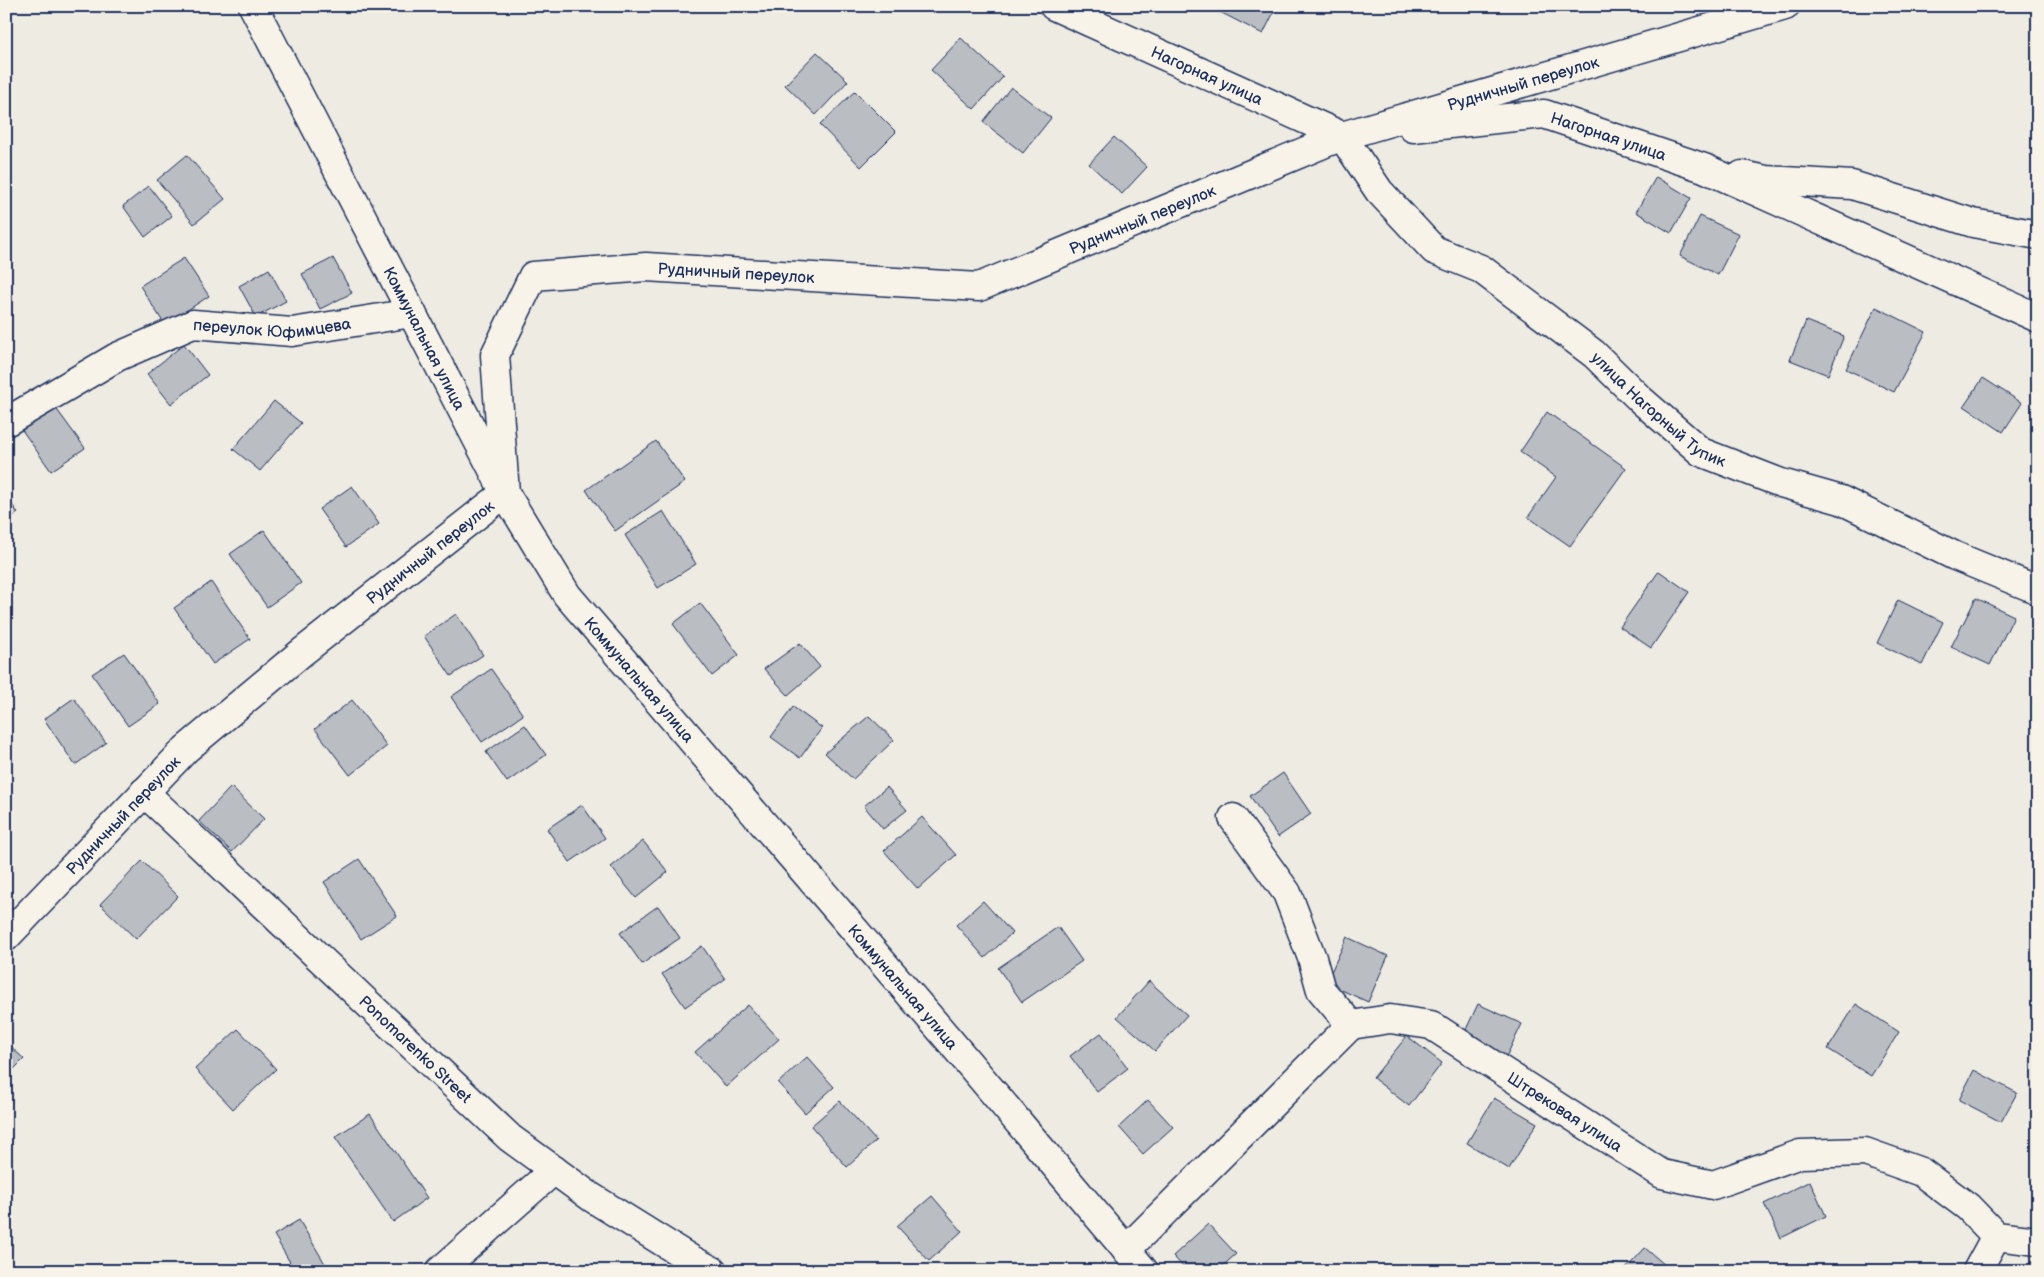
<svg xmlns="http://www.w3.org/2000/svg" width="2044" height="1277" font-family="'Balsamiq Sans',sans-serif">
	<rect width="100%" height="100%" fill="#eeebe2"/>
	<filter id="ink" filterUnits="userSpaceOnUse"><feTurbulence type="fractalNoise" baseFrequency=".02" numOctaves="2"/><feDisplacementMap in="SourceGraphic" scale="10" xChannelSelector="R" yChannelSelector="G"/><feConvolveMatrix kernelMatrix="1 2 1 2 8 2 1 2 1" color-interpolation-filters="sRGB"/></filter>
	<g filter="url(#ink)">
		<path fill="#babdc2" stroke="#1b2f5e" d="M1221,6H1277L1263,34L1218,11Z
			M961,38L1003,77L974,109L931,70Z
			M817,52L848,81L816,115L785,85Z
			M1011,87L1051,118L1023,153L983,122Z
			M855,91L896,132L861,167L820,125Z
			M1114,137L1147,167L1122,194L1089,164Z
			M187,155L225,199L194,224L157,180Z
			M1656,177L1691,198L1671,233L1636,212Z
			M149,186L172,216L145,237L123,206Z
			M1700,216L1739,234L1718,275L1680,256Z
			M184,258L209,296L165,325L140,286Z
			M333,258L352,293L320,309L302,274Z
			M269,269L286,301L256,317L239,286Z
			M1876,307L1926,332L1894,392L1846,369Z
			M1806,321L1844,336L1828,375L1790,360Z
			M184,344L208,375L171,404L147,374Z
			M1983,378L2022,403L2003,432L1964,406Z
			M274,401L301,423L260,471L233,449Z
			M55,407L85,448L51,471L22,430Z
			M1547,412L1626,468L1570,546L1528,517L1556,477L1520,452Z
			M656,441L685,482L615,531L586,490Z
			M352,486L379,524L346,547L319,509Z
			M6,496L18,513L6,521Z
			M663,511L696,564L658,588L625,535Z
			M264,530L301,583L267,607L230,554Z
			M1659,571L1689,592L1651,648L1620,627Z
			M211,582L250,639L213,664L174,608Z
			M1976,598L2014,616L1990,665L1951,647Z
			M1898,600L1943,622L1922,665L1877,643Z
			M700,603L739,655L712,676L673,624Z
			M456,614L483,655L451,676L424,636Z
			M800,643L820,667L788,695L764,669Z
			M124,653L160,704L128,726L92,674Z
			M491,669L523,715L482,742L451,697Z
			M74,698L106,743L75,765L44,719Z
			M352,700L387,746L350,775L315,729Z
			M793,707L822,728L800,758L771,737Z
			M869,716L894,740L853,779L825,753Z
			M525,725L546,755L507,782L486,752Z
			M1283,773L1311,814L1278,837L1250,796Z
			M231,787L264,819L232,852L199,821Z
			M887,787L907,810L883,829L864,806Z
			M582,805L605,838L570,862L547,829Z
			M922,817L956,855L918,889L884,851Z
			M643,841L668,872L636,898L611,867Z
			M359,859L397,916L361,939L324,882Z
			M142,861L178,896L136,939L100,904Z
			M983,901L1012,933L985,958L956,925Z
			M658,906L680,938L642,964L620,933Z
			M1058,927L1082,961L1022,1002L998,968Z
			M1347,937L1388,956L1368,1002L1326,983Z
			M702,946L725,979L685,1007L662,974Z
			M1149,981L1187,1015L1155,1051L1117,1017Z
			M1478,1004L1522,1024L1504,1061L1461,1040Z
			M1856,1004L1899,1032L1871,1076L1828,1049Z
			M748,1005L779,1039L726,1087L695,1052Z
			M238,1029L276,1069L233,1109L195,1069Z
			M1101,1033L1128,1068L1097,1092L1070,1056Z
			M1407,1036L1442,1063L1409,1106L1373,1078Z
			M6,1042L24,1059L6,1077Z
			M807,1057L834,1087L805,1113L778,1083Z
			M1974,1070L2017,1093L2001,1122L1959,1100Z
			M1494,1098L1537,1123L1509,1169L1467,1143Z
			M1148,1100L1173,1127L1143,1154L1119,1127Z
			M840,1101L876,1141L847,1167L811,1126Z
			M370,1114L427,1198L393,1222L335,1137Z
			M1810,1181L1826,1216L1781,1238L1764,1204Z
			M932,1196L962,1231L929,1261L897,1226Z
			M299,1220L327,1267L320,1271H295L274,1235Z
			M1208,1224L1236,1254L1217,1271H1187L1173,1256Z
			M1645,1248L1671,1270L1670,1271H1624Z"/>
		<g fill="none" stroke-linecap="round" stroke-linejoin="round">
			<defs>
				<g id="street">
					<path id="s1" d="M253,6L505,493L567,595L950,1041L1144,1271"/>
					<path id="s2" d="M1054,6L1342,136L1353,135"/>
					<path id="s3" d="M1413,128L1544,114L1704,168L2038,318"/>
					<path id="s4" d="M1342,136L1379,191L1434,250L1481,269L1594,354L1641,400L1701,452L1781,483L1841,500L1955,556L2038,590"/>
					<path d="M1742,175L1766,180L1852,185L1973,223L2038,235"/>
					<path id="s5" d="M6,422L117,357L193,324L292,332L412,313"/>
					<path id="s6" d="M144,792L510,1138L591,1197L692,1260L713,1271"/>
					<path id="s7" d="M1233,818L1287,893L1312,958L1321,990L1351,1025L1390,1019L1431,1025L1662,1174L1713,1185L1800,1154L1865,1152L1921,1172L1968,1207L1996,1236L2038,1241"/>
					<path id="s8" d="M6,937L186,749L301,653L505,493L495,355L533,276L646,267L979,287L1342,136L1785,6"/>
					<path d="M1126,1250L1351,1025"/>
					<path d="M440,1271L554,1170"/>
					<path d="M1977,1271L1996,1236"/>
				</g>
			</defs>
			<use href="#street" stroke="#1b2f5e" stroke-width="31"/>
			<use href="#street" stroke="#f7f3e8" stroke-width="28"/>
		</g>
	</g>
	<g text-anchor="middle" stroke-width="5" stroke-linejoin="round" paint-order="stroke">
		<g font-size="16" fill="#1b2f5e" stroke="#f7f3e8">
			<text dy="6" stroke="none"><textPath href="#s2" startOffset="168">Нагорная улица</textPath></text>
			<text dy="6" stroke="none"><textPath href="#s8" startOffset="1924">Рудничный переулок</textPath></text>
			<text dy="6" stroke="none"><textPath href="#s3" startOffset="200">Нагорная улица</textPath></text>
			<text dy="6" stroke="none"><textPath href="#s8" startOffset="1519">Рудничный переулок</textPath></text>
			<text dy="6" stroke="none"><textPath href="#s8" startOffset="1099">Рудничный переулок</textPath></text>
			<text dy="6" stroke="none"><textPath href="#s5" startOffset="291">переулок Юфимцева</textPath></text>
			<text dy="6" stroke="none"><textPath href="#s1" startOffset="374">Коммунальная улица</textPath></text>
			<text dy="6" stroke="none"><textPath href="#s4" startOffset="425">улица Нагорный Тупик</textPath></text>
			<text dy="6" stroke="none"><textPath href="#s8" startOffset="574">Рудничный переулок</textPath></text>
			<text dy="6" stroke="none"><textPath href="#s1" startOffset="779">Коммунальная улица</textPath></text>
			<text dy="6" stroke="none"><textPath href="#s8" startOffset="169">Рудничный переулок</textPath></text>
			<text dy="6" stroke="none"><textPath href="#s1" startOffset="1184">Коммунальная улица</textPath></text>
			<text dy="6" stroke="none"><textPath href="#s6" startOffset="374">Ponomarenko Street</textPath></text>
			<text dy="6" stroke="none"><textPath href="#s7" startOffset="482">Штрековая улица</textPath></text>
		</g>
	</g>
	<rect width="2044" height="1277" fill="none" stroke="#f7f3e8" stroke-width="25"/>
	<rect x="12" y="12" width="2019" height="1252" fill="none" stroke="#1b2f5e" stroke-width="2" filter="url(#ink)"/>
</svg>
